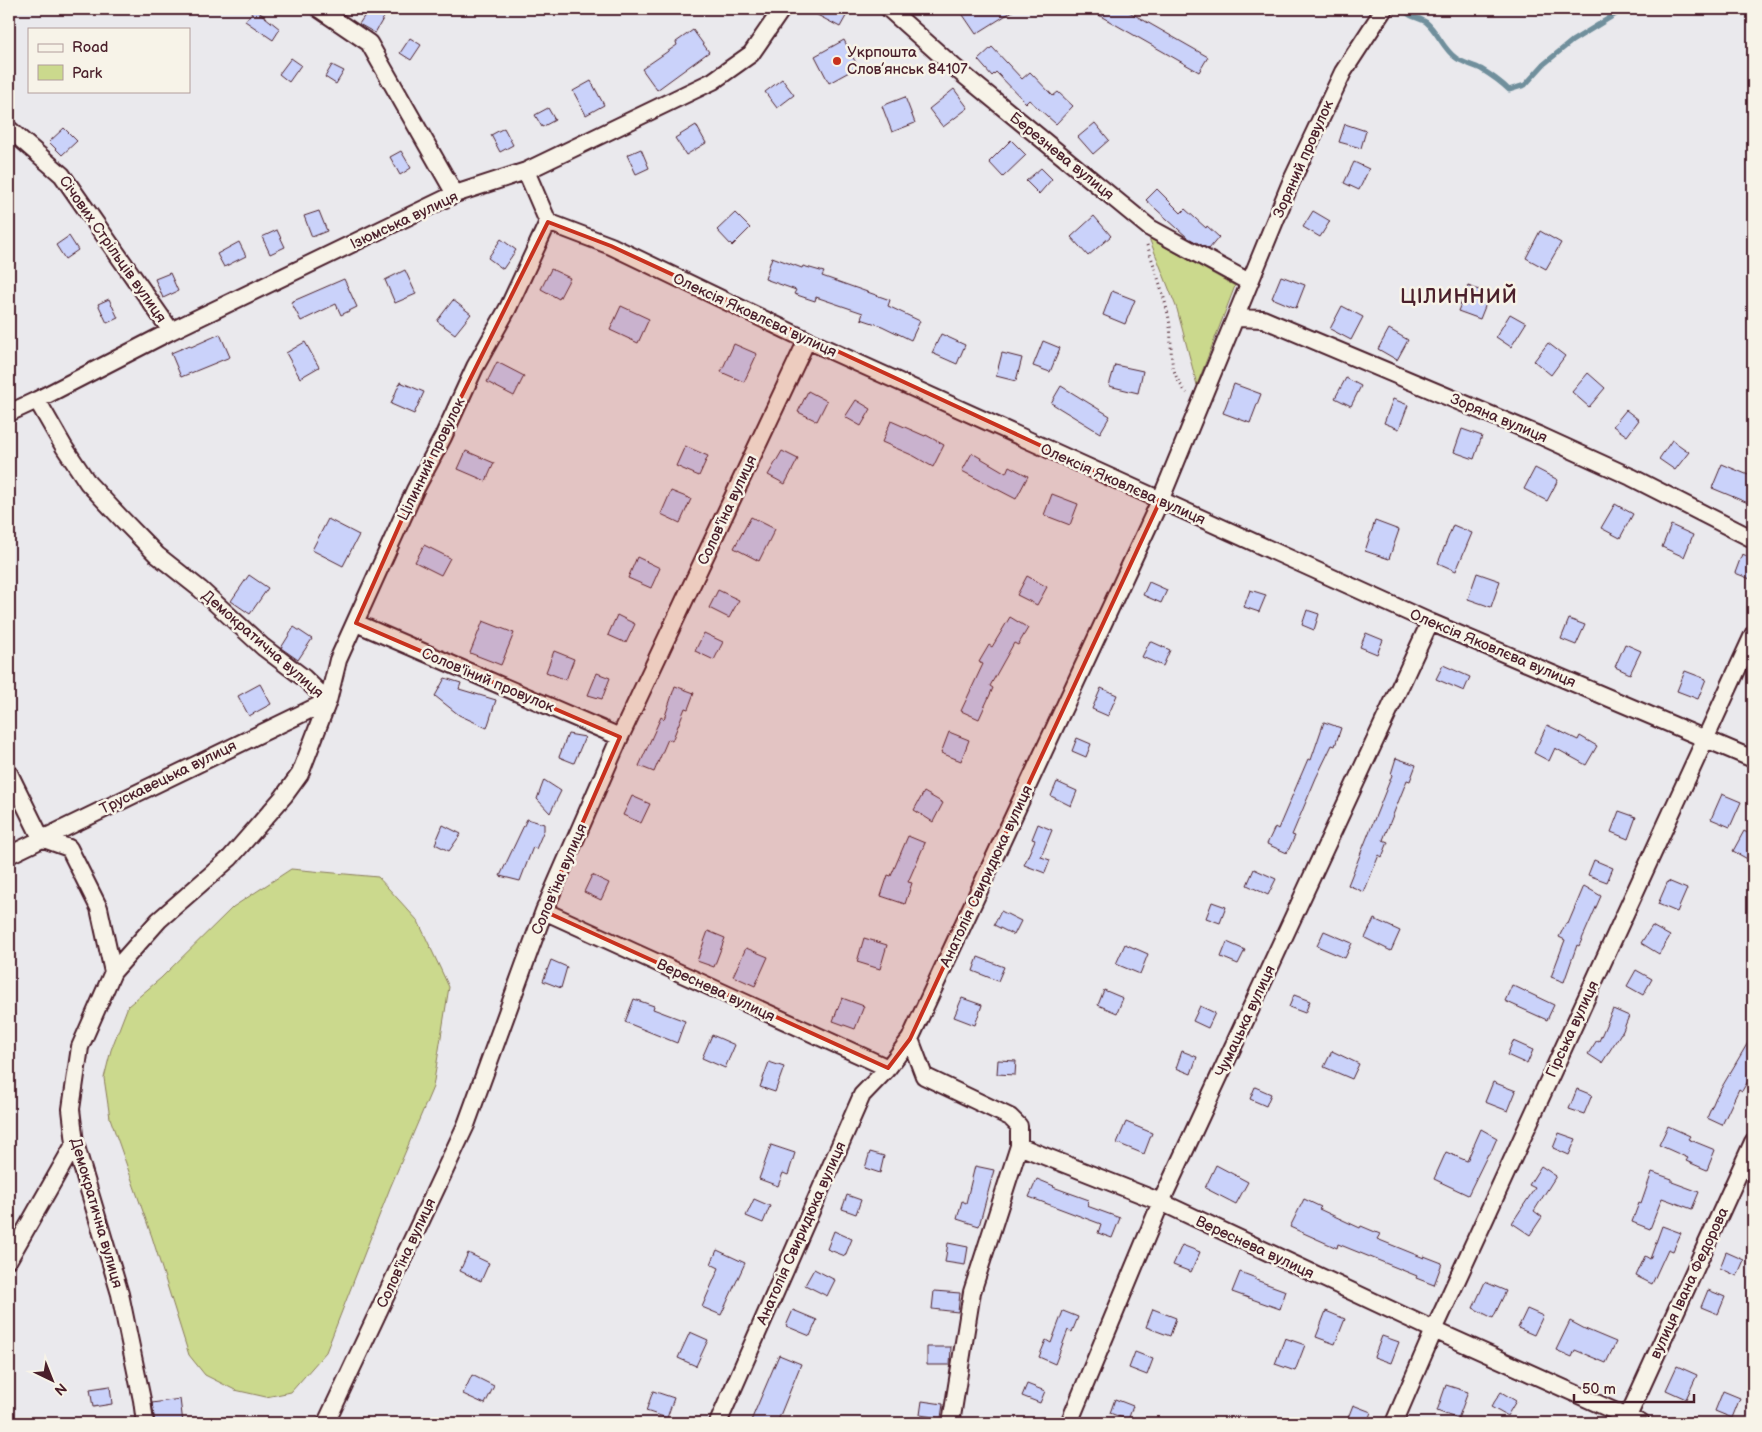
<svg xmlns="http://www.w3.org/2000/svg" width="1762" height="1432" font-family="'Balsamiq Sans',sans-serif">
	<rect width="100%" height="100%" fill="#eae9ed"/>
	<filter id="ink" filterUnits="userSpaceOnUse"><feTurbulence type="fractalNoise" baseFrequency=".02" numOctaves="2"/><feDisplacementMap in="SourceGraphic" scale="10" xChannelSelector="R" yChannelSelector="G"/><feConvolveMatrix kernelMatrix="1 2 1 2 8 2 1 2 1" color-interpolation-filters="sRGB"/></filter>
	<g filter="url(#ink)">
		<path fill="#cbd98d" stroke="#8a7c5c" d="M1149,238L1235,286L1197,385L1177,309Z
			M291,869L378,877L418,921L449,987L433,1087L390,1188L326,1352L291,1392L266,1397L235,1390L205,1375L189,1355L152,1237L110,1118L104,1078L111,1050L128,1006L161,978L233,907Z"/>
		<g fill="none" stroke-linecap="round" stroke-linejoin="round">
			<path stroke="#708f9c" stroke-width="5" d="M1351,9H1364
				M1403,9C1411,19 1417,16 1426,22C1438,32 1443,49 1456,58C1463,63 1473,65 1481,69C1491,75 1501,82 1509,90L1525,85L1544,64L1572,41L1624,9"/>
		</g>
		<path fill="#cad2fa" stroke="#4a1f2b" d="M255,9L280,29L273,40L245,21Z
			M369,9L384,17L375,33L359,24Z
			M806,9H850L840,27Z
			M959,9H1016L976,34Z
			M1088,9H1124L1208,57L1199,72Z
			M693,30L709,52L657,90L642,69L677,45L676,42Z
			M410,38L421,45L411,60L400,53Z
			M844,40L858,67L829,83L815,56Z
			M992,47L1022,79L1030,72L1053,96L1058,92L1073,106L1056,124L1029,100L1026,103L996,72L992,76L978,60Z
			M291,58L301,65L289,82L279,74Z
			M332,65L344,71L336,84L325,77Z
			M782,79L794,95L777,108L765,92Z
			M591,81L604,105L586,115L573,91Z
			M954,89L968,108L943,127L929,109Z
			M905,97L915,123L892,132L882,106Z
			M548,108L555,120L542,127L535,115Z
			M1095,123L1109,140L1093,154L1078,137Z
			M1345,124L1366,131L1361,148L1339,142Z
			M696,125L706,143L686,155L675,138Z
			M64,128L77,141L62,155L49,142Z
			M504,128L513,145L500,152L491,135Z
			M1011,140L1026,155L1003,177L989,162Z
			M641,149L649,168L636,174L627,155Z
			M401,151L411,168L400,175L390,157Z
			M1354,162L1369,169L1359,190L1344,183Z
			M1041,168L1052,179L1039,194L1026,181Z
			M1157,189L1181,213L1185,209L1206,228L1207,226L1219,237L1209,249L1188,238L1146,200Z
			M319,211L327,231L312,237L304,216Z
			M1313,211L1330,221L1320,237L1303,227Z
			M735,213L750,228L732,246L717,230Z
			M1094,216L1111,236L1088,256L1071,237Z
			M277,230L285,247L270,254L262,237Z
			M1540,231L1561,243L1546,269L1526,258Z
			M69,236L78,250L65,259L56,245Z
			M501,239L516,250L503,269L488,258Z
			M239,242L246,256L224,267L217,254Z
			M772,257L802,268L803,266L824,272L822,276L890,300L888,306L920,321L911,340L882,326L861,319L863,313L816,297L815,301L794,294L796,290L765,279Z
			M551,269L570,278L559,299L541,289Z
			M405,270L416,294L395,303L385,280Z
			M170,273L178,291L163,298L155,279Z
			M1281,276L1305,285L1296,308L1272,298Z
			M344,279L357,307L341,315L336,304L301,321L291,302Z
			M1468,286L1490,294L1480,319L1458,311Z
			M1112,291L1135,300L1125,324L1103,315Z
			M109,299L118,318L107,323L98,304Z
			M453,300L471,314L455,334L437,321Z
			M621,306L649,319L638,343L610,330Z
			M1342,306L1363,317L1351,340L1330,329Z
			M1510,314L1526,323L1511,347L1496,337Z
			M1389,329L1408,340L1397,360L1378,349Z
			M220,334L230,357L181,377L171,353L190,345L191,347Z
			M941,334L965,345L957,364L932,353Z
			M1043,341L1060,348L1050,372L1033,366Z
			M305,342L319,367L300,378L286,353Z
			M1548,343L1565,356L1551,375L1534,361Z
			M734,344L757,354L744,382L721,372Z
			M1002,353L1022,358L1016,381L996,376Z
			M497,362L524,376L514,396L487,382Z
			M1115,365L1143,371L1138,393L1109,386Z
			M1588,373L1605,388L1589,407L1572,392Z
			M1346,378L1361,386L1351,406L1335,398Z
			M400,382L424,392L414,414L391,404Z
			M1234,384L1261,394L1250,423L1223,413Z
			M1061,386L1110,416L1100,433L1051,403Z
			M808,391L827,401L817,421L798,412Z
			M1393,399L1408,405L1399,429L1384,423Z
			M856,400L871,409L861,426L845,417Z
			M1626,410L1639,420L1627,436L1613,426Z
			M891,421L925,436L926,435L944,445L933,467L914,456L882,442Z
			M1462,429L1482,436L1474,459L1454,452Z
			M1672,440L1689,452L1675,470L1659,459Z
			M685,446L708,456L699,476L676,466Z
			M466,451L494,463L486,481L458,469Z
			M782,451L798,459L785,484L768,475Z
			M972,453L1006,473L1009,466L1028,476L1016,499L962,471Z
			M1722,464L1753,477V505L1712,488Z
			M1535,468L1558,480L1547,501L1524,489Z
			M671,491L691,499L680,523L661,514Z
			M1052,494L1078,504L1070,525L1044,515Z
			M1615,504L1633,514L1620,538L1601,528Z
			M751,517L775,529L759,561L734,548Z
			M328,519L359,535L343,566L312,550Z
			M1375,521L1399,530L1389,559L1365,551Z
			M1453,525L1472,533L1456,571L1438,563Z
			M1671,525L1693,535L1684,557L1662,547Z
			M424,545L450,558L441,575L415,562Z
			M1742,554L1753,558V580L1735,573Z
			M637,557L660,568L651,588L628,578Z
			M1477,573L1500,581L1491,607L1468,599Z
			M249,575L268,588L250,614L231,601Z
			M1027,576L1047,587L1037,605L1017,595Z
			M1149,582L1167,590L1161,603L1143,595Z
			M718,590L739,600L729,618L709,608Z
			M1250,590L1266,595L1259,612L1244,607Z
			M1307,610L1319,614L1314,630L1302,625Z
			M617,615L635,624L626,643L608,635Z
			M1010,617L1028,628L1018,645L1014,643L990,686L993,688L979,719L961,711L983,664L979,662L989,645L992,647Z
			M1569,619L1585,625L1576,645L1561,639Z
			M483,621L514,633L501,665L470,653Z
			M294,627L312,639L298,660L281,648Z
			M704,633L723,642L714,660L695,651Z
			M1366,633L1383,640L1377,654L1360,647Z
			M1150,641L1170,650L1163,666L1142,657Z
			M1625,644L1641,651L1630,674L1615,667Z
			M554,651L574,659L566,680L546,672Z
			M1443,665L1470,677L1464,691L1436,679Z
			M1685,671L1706,679L1698,699L1677,691Z
			M597,673L610,678L602,699L588,695Z
			M445,678L461,683L459,689L496,700L487,728L459,715L435,696Z
			M260,684L271,704L249,716L238,696Z
			M675,686L694,693L688,709L685,708L672,741L668,739L654,772L639,766L661,717L664,719Z
			M1101,688L1117,695L1108,716L1092,709Z
			M1324,722L1341,728L1335,746L1332,745L1316,778L1292,835L1295,836L1287,853L1267,844L1275,827L1278,829L1308,759L1311,760Z
			M1547,725L1578,740L1580,736L1597,746L1586,765L1555,748L1549,761L1534,753Z
			M949,732L969,740L961,761L941,753Z
			M568,734L585,737L574,763L559,757Z
			M1077,738L1091,744L1086,757L1072,751Z
			M1396,758L1416,765L1410,781L1407,780L1383,840L1388,842L1382,857L1379,855L1364,892L1348,885L1392,775L1391,774Z
			M544,780L561,791L550,813L537,799Z
			M1057,782L1077,791L1071,806L1051,796Z
			M924,792L943,803L933,822L914,810Z
			M1722,794L1741,802L1730,827L1711,819Z
			M632,796L650,804L641,823L623,815Z
			M1619,811L1636,817L1628,839L1611,832Z
			M527,819L544,824V830L536,849L533,847L520,881L500,876Z
			M1038,824L1052,830L1041,857L1050,860L1045,873L1024,865L1035,840L1032,839Z
			M443,825L461,834L449,851L435,844Z
			M1744,831L1753,836V862L1733,851Z
			M908,836L925,843L908,882L912,883L905,904L881,896L888,875L891,876Z
			M1594,860L1613,868L1607,882L1588,875Z
			M1254,869L1276,879L1268,895L1247,885Z
			M592,875L609,883L601,900L584,892Z
			M1668,881L1687,889L1677,912L1658,904Z
			M1584,886L1601,896L1579,946L1577,945L1564,982L1551,977L1565,940L1559,937L1566,923L1568,924Z
			M1212,902L1226,907L1220,923L1206,918Z
			M1001,911L1021,921L1014,935L994,925Z
			M1374,919L1400,931L1391,951L1365,938Z
			M1652,926L1670,936L1659,954L1641,943Z
			M708,931L725,938L714,967L697,961Z
			M1324,931L1352,943L1345,958L1317,946Z
			M864,938L887,945L880,969L857,962Z
			M1227,942L1245,950L1238,964L1221,957Z
			M1125,944L1148,954L1140,974L1116,964Z
			M746,948L768,957L755,986L733,976Z
			M978,957L1004,967L998,981L973,971Z
			M551,960L567,967L561,988L543,981Z
			M1636,970L1652,979L1643,995L1627,986Z
			M1512,985L1554,1005L1547,1020L1505,1001Z
			M1104,990L1123,998L1117,1013L1098,1005Z
			M1294,995L1310,1001L1305,1013L1289,1007Z
			M842,998L864,1006L855,1029L833,1021Z
			M962,998L982,1005L975,1025L954,1017Z
			M634,999L654,1006L653,1009L685,1021L677,1043L625,1022Z
			M1200,1006L1215,1013L1208,1028L1193,1021Z
			M1613,1009L1629,1016L1622,1033H1621L1602,1063L1588,1054L1597,1040L1599,1041Z
			M1753,1034V1073L1742,1091L1739,1089L1722,1125L1707,1118L1716,1097Z
			M712,1035L735,1045L725,1068L702,1058Z
			M1513,1041L1533,1050L1527,1064L1507,1055Z
			M1182,1051L1197,1057L1191,1074L1176,1068Z
			M1332,1051L1359,1064L1352,1079L1324,1067Z
			M998,1060L1016,1061L1015,1075L997,1074Z
			M769,1062L784,1067L775,1092L760,1087Z
			M1493,1082L1516,1091L1508,1111L1485,1102Z
			M1255,1087L1271,1094L1266,1106L1250,1099Z
			M1577,1089L1592,1095L1584,1114L1569,1109Z
			M1126,1122L1152,1133L1144,1154L1117,1143Z
			M1668,1126L1690,1136L1688,1139L1715,1150L1707,1170L1686,1161L1688,1158L1659,1145Z
			M1481,1129L1497,1138L1490,1154H1488L1468,1195L1434,1179L1446,1152L1467,1161Z
			M1559,1133L1576,1139L1569,1155L1553,1148Z
			M771,1145L795,1153L788,1175L783,1173L778,1186L759,1179Z
			M870,1152L884,1156L880,1173L865,1168Z
			M1216,1165L1248,1182L1236,1204L1205,1188Z
			M975,1166L994,1170L979,1226L957,1219L962,1201L966,1203Z
			M1541,1166L1556,1176L1534,1211L1542,1217L1530,1235L1512,1223L1535,1188L1529,1185Z
			M1652,1172L1672,1179V1182L1699,1192L1692,1209L1662,1198L1650,1229L1632,1222L1639,1203L1641,1204Z
			M1037,1179L1054,1186L1053,1187L1089,1200L1087,1206L1120,1218L1112,1238L1098,1233L1101,1224L1029,1197Z
			M847,1195L861,1200L856,1214L842,1209Z
			M754,1199L770,1206L763,1223L746,1216Z
			M1304,1199L1321,1207L1319,1209L1360,1228L1361,1226L1380,1234L1377,1239L1424,1258V1256L1442,1263L1434,1285L1416,1278L1417,1276L1338,1244L1337,1248L1290,1227Z
			M1662,1226L1681,1233L1673,1251L1668,1249L1652,1284L1636,1276L1645,1256L1650,1259Z
			M834,1231L852,1239L845,1256L827,1249Z
			M948,1243L968,1247L965,1265L945,1262Z
			M1182,1245L1200,1252L1191,1272L1173,1265Z
			M717,1250L745,1263L721,1315L702,1307L719,1268L711,1264Z
			M1726,1252L1744,1260L1737,1276L1720,1268Z
			M468,1253L489,1263L481,1281L460,1271Z
			M814,1269L835,1280L827,1296L805,1285Z
			M1240,1272L1256,1278V1280L1286,1291L1280,1309L1232,1292Z
			M1485,1282L1506,1291L1493,1318L1473,1308Z
			M1708,1290L1725,1297L1718,1314L1701,1307Z
			M934,1291L960,1293L958,1312L932,1309Z
			M1153,1309L1176,1318L1170,1336L1146,1327Z
			M1527,1309L1543,1316L1534,1335L1518,1328Z
			M793,1310L817,1320L810,1336L786,1326Z
			M1063,1311L1078,1317L1072,1332L1068,1330L1055,1364L1039,1357L1046,1340L1051,1343Z
			M1326,1311L1345,1319L1335,1344L1316,1337Z
			M1570,1321L1585,1329L1616,1342L1606,1363L1575,1350L1572,1357L1556,1350Z
			M690,1332L708,1340L696,1366L678,1358Z
			M1382,1336L1399,1342L1391,1363L1374,1357Z
			M1285,1338L1305,1345L1295,1371L1275,1364Z
			M927,1347H951L950,1365H927Z
			M1135,1352L1153,1359L1147,1375L1129,1368Z
			M779,1355L801,1364L777,1423H750Z
			M1677,1366L1697,1375L1686,1399L1666,1390Z
			M472,1375L494,1386L485,1404L463,1394Z
			M1027,1384L1045,1391L1040,1403L1022,1396Z
			M1446,1385L1468,1392L1458,1419L1437,1411Z
			M110,1386L112,1404L93,1407L90,1389Z
			M653,1391L674,1398L667,1418L646,1411Z
			M1723,1391L1740,1398L1732,1418L1715,1411Z
			M1501,1392L1516,1401L1507,1416L1491,1407Z
			M180,1399L183,1423H155L152,1403Z
			M1115,1399L1133,1406L1128,1420L1110,1413Z
			M922,1401L943,1404L941,1418L920,1415Z
			M1353,1405L1371,1412L1367,1423H1346Z"/>
		<g fill="none" stroke-linecap="round" stroke-linejoin="round">
			<defs>
				<path id="street" d="M319,9L369,43L455,194
					M889,9L954,67L1150,228L1249,282
					M9,129L62,175L171,331
					M526,171L548,222L611,246L807,340L1430,622L1753,759
					M1237,318L1263,319L1541,436L1631,477L1753,539
					M37,400L64,447L88,483L120,517L157,555L200,589L263,647L304,678L328,701
					M9,413L37,400L171,331L455,194L526,171L713,81L751,54L782,9
					M356,623L620,737
					M9,773L41,838L69,848L99,908L113,972
					M9,855L328,701
					M544,911L888,1068
					M910,1039L924,1076L1010,1117L1019,1126V1146L1161,1202L1434,1330L1641,1423
					M9,1259L75,1143
					M145,1423L142,1400L120,1294L75,1143L71,1109L80,1047L113,972L159,920L230,858L284,796L300,774L328,701L338,660L415,490L443,437L475,367L508,308L548,222
					M326,1423L466,1125L544,911L620,737L807,340
					M718,1423L862,1095L888,1068L910,1039L1160,501L1291,182L1343,72L1384,9
					M951,1423L972,1292L1019,1146
					M1069,1423L1161,1202L1430,622
					M1394,1423L1434,1330L1753,635
					M1625,1423L1753,1142"/>
			</defs>
			<use href="#street" stroke="#4a1f2b" stroke-width="20"/>
			<path stroke="#4a1f2b" stroke-width="3" stroke-dasharray="1 4" stroke-linecap="butt" d="M1147,245C1155,269 1164,294 1169,319C1174,348 1165,368 1187,393"/>
			<use href="#street" stroke="#f7f3e8" stroke-width="16"/>
		</g>
	</g>
	<path fill="#c8321e" fill-opacity="0.2" stroke="#c8321e" stroke-width="4" stroke-linejoin="round" d="M548,222L611,246L1160,501L910,1039L888,1068L544,911L620,737L356,623L415,490Z"/>
	<circle fill="#c8321e" stroke="#f7f3e8" stroke-width="2" cx="837" cy="61" r="5"/>
	<g text-anchor="middle" stroke-width="5" stroke-linejoin="round" paint-order="stroke">
		<g font-size="15" fill="#4a1f2b" stroke="#f7f3e8" text-anchor="start">
			<text x="847" y="57">Укрпошта<tspan x="847" dy="17">Слов’янськ 84107</tspan></text>
		</g>
		<g font-size="15" fill="#4a1f2b" stroke="#f7f3e8">
			<text transform="translate(1062 156) rotate(39)" y="5">Березнева вулиця</text>
			<text transform="translate(1303 159) rotate(-66)" y="5">Зоряний провулок</text>
			<text transform="translate(404 220) rotate(-25)" y="5">Ізюмська вулиця</text>
			<text transform="translate(113 249) rotate(55)" y="5">Січових Стрільців вулиця</text>
			<text transform="translate(755 315) rotate(25)" y="5">Олексія Яковлєва вулиця</text>
			<text transform="translate(1499 418) rotate(23)" y="5">Зоряна вулиця</text>
			<text transform="translate(431 459) rotate(-64)" y="5">Цілинний провулок</text>
			<text transform="translate(1123 484) rotate(24)" y="5">Олексія Яковлєва вулиця</text>
			<text transform="translate(727 510) rotate(-65)" y="5">Солов'їна вулиця</text>
			<text transform="translate(263 644) rotate(41)" y="5">Демократична вулиця</text>
			<text transform="translate(1493 648) rotate(23)" y="5">Олексія Яковлєва вулиця</text>
			<text transform="translate(488 680) rotate(23)" y="5">Солов'їний провулок</text>
			<text transform="translate(168 777) rotate(-26)" y="5">Трускавецька вулиця</text>
			<text transform="translate(986 876) rotate(-65)" y="5">Анатолія Свиридюка вулиця</text>
			<text transform="translate(559 879) rotate(-67)" y="5">Солов'їна вулиця</text>
			<text transform="translate(716 990) rotate(25)" y="5">Вереснева вулиця</text>
			<text transform="translate(1245 1021) rotate(-65)" y="5">Чумацька вулиця</text>
			<text transform="translate(1572 1029) rotate(-65)" y="5">Гірська вулиця</text>
			<text transform="translate(97 1213) rotate(74)" y="5">Демократична вулиця</text>
			<text transform="translate(801 1233) rotate(-66)" y="5">Анатолія Свиридюка вулиця</text>
			<text transform="translate(1255 1247) rotate(25)" y="5">Вереснева вулиця</text>
			<text transform="translate(406 1253) rotate(-65)" y="5">Солов'їна вулиця</text>
			<text transform="translate(1689 1283) rotate(-65)" y="5">вулиця Івана Федорова</text>
		</g>
		<g font-size="20" font-weight="bold" letter-spacing="1" fill="#4a1f2b" stroke="#f7f3e8">
			<text x="1459" y="303">ЦІЛИННИЙ</text>
		</g>
	</g>
	<rect width="1762" height="1432" fill="none" stroke="#f7f3e8" stroke-width="30"/>
	<rect x="15" y="15" width="1732" height="1402" fill="none" stroke="#4a1f2b" stroke-width="2" filter="url(#ink)"/>
	<rect x="28" y="28" width="162" height="65" fill="#f7f3e8" stroke="#b29e9c"/>
	<rect x="38" y="44" width="25" height="8" fill="#f7f3e8" stroke="#b29e9c"/>
	<text x="72" y="52" font-size="15" fill="#4a1f2b">Road</text>
	<rect x="38" y="65" width="25" height="15" fill="#cbd98d" stroke="#b29e9c"/>
	<text x="72" y="78" font-size="15" fill="#4a1f2b">Park</text>
	<g transform="translate(52 1380) rotate(137)" stroke="#f7f3e8" stroke-width="4" paint-order="stroke">
	<path d="M0-4L9 19L0 12L-9 19Z" fill="#4a1f2b"/>
	<text y="-8" font-size="14" font-weight="bold" text-anchor="middle" fill="#4a1f2b">N</text>
	</g>
	<path d="M1574 1394v8h120v-8" fill="none" stroke="#4a1f2b" stroke-width="2.5"/>
	<text x="1582" y="1394" font-size="15" fill="#4a1f2b" stroke="#f7f3e8" stroke-width="4" paint-order="stroke">50 m</text>
</svg>
